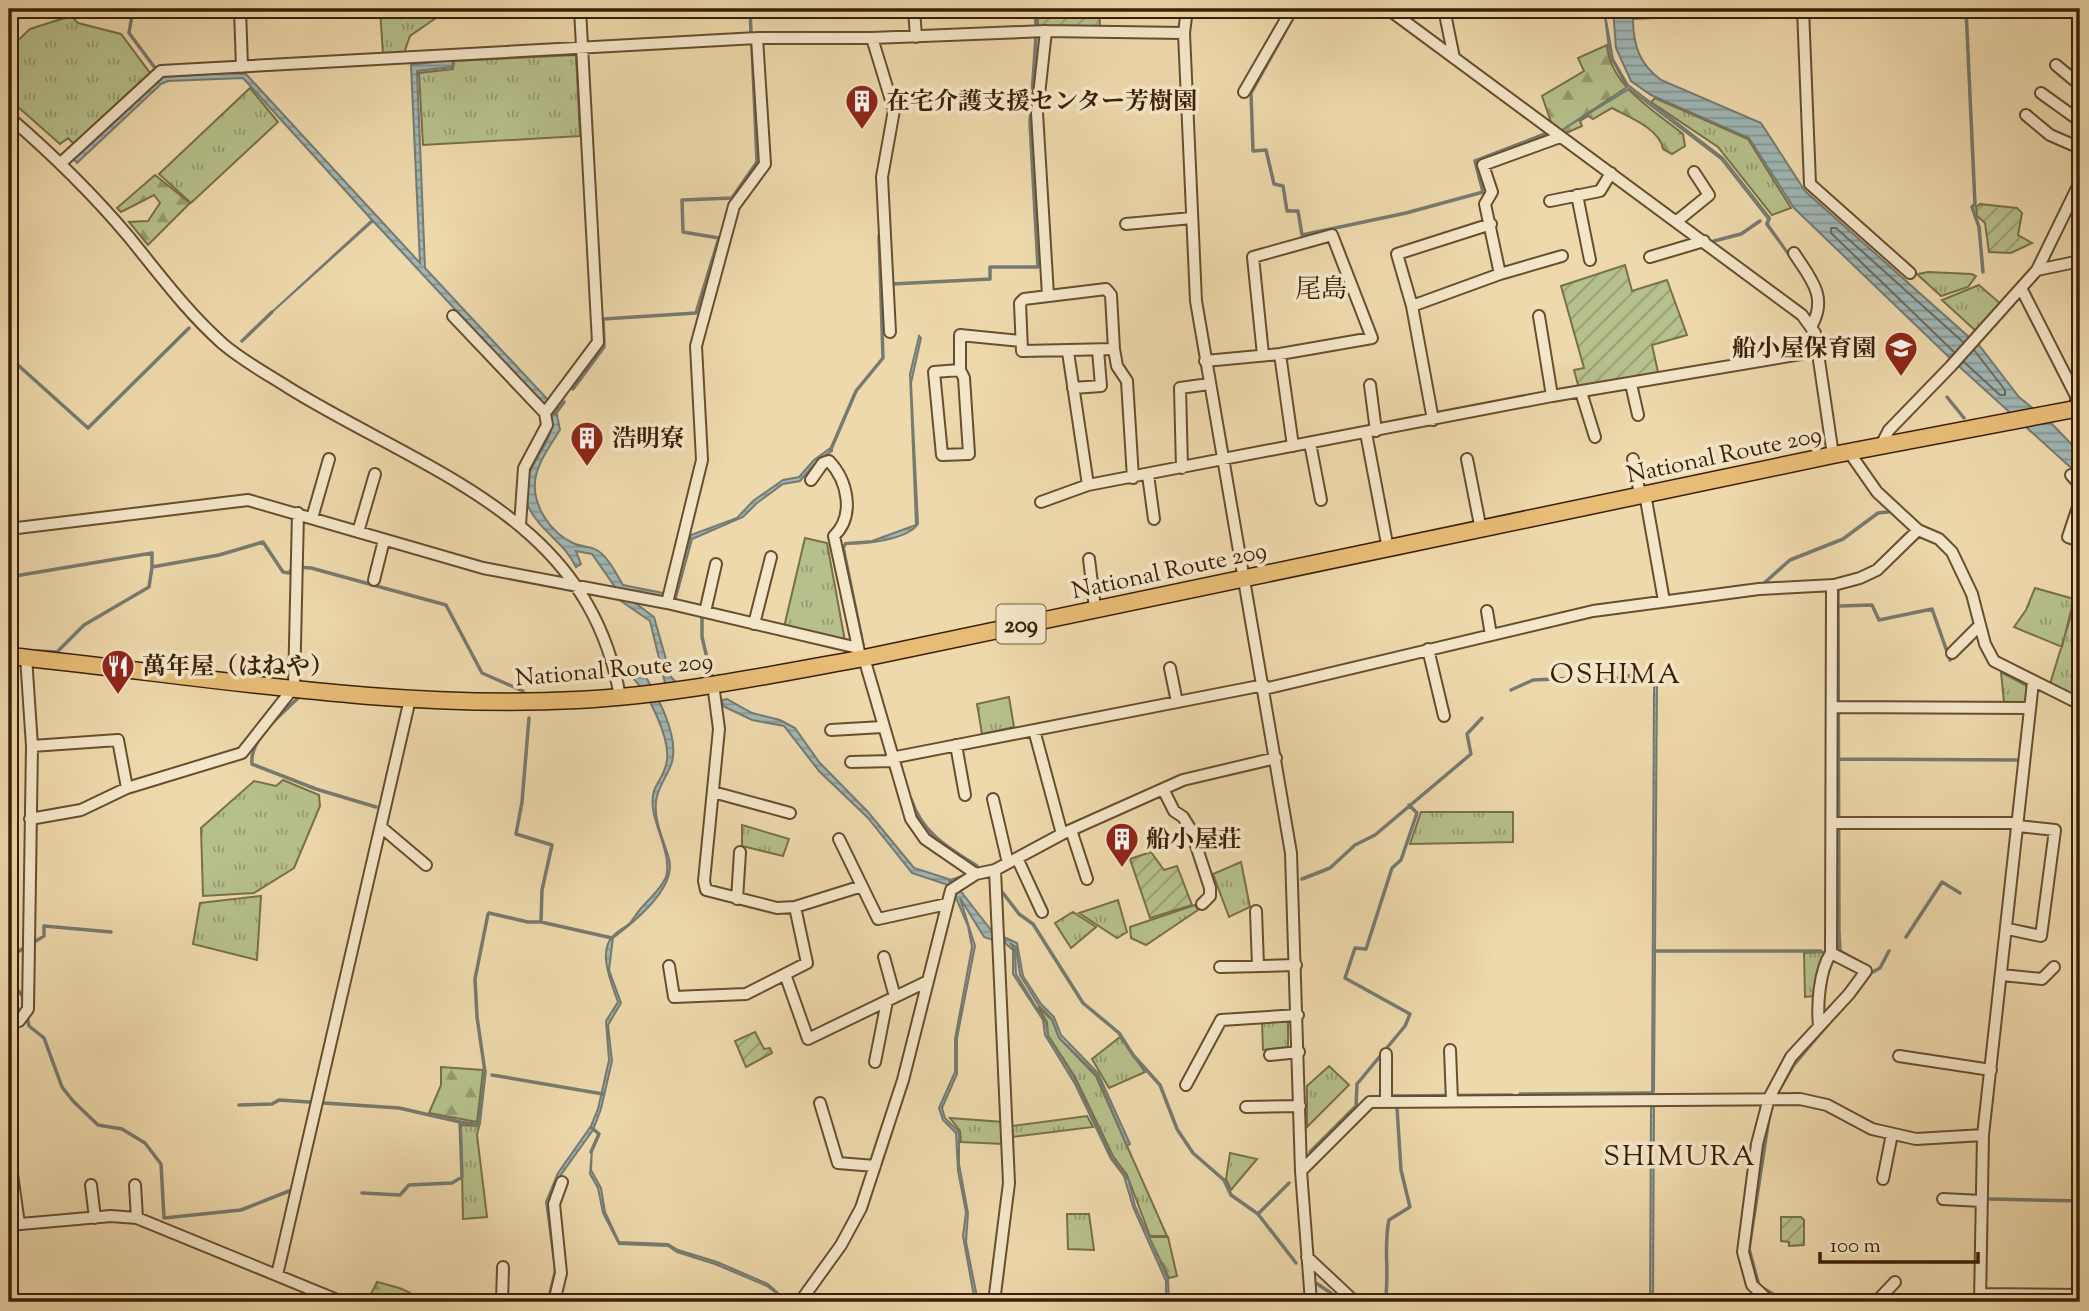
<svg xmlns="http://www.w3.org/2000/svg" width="2089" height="1311" font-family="'Sorts Mill Goudy','Noto Serif JP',serif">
	<defs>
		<pattern id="grass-tufts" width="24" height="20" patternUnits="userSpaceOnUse" patternTransform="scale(1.75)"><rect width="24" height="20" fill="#b6c08c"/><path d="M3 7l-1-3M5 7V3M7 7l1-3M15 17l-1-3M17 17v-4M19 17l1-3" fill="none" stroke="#959b70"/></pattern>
		<pattern id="forest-firs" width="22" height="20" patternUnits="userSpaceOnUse" patternTransform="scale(1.75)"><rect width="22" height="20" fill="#b6c08c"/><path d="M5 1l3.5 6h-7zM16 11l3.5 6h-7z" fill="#959b70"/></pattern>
		<pattern id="garden-furrows" width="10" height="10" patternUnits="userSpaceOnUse" patternTransform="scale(1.75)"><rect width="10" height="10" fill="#b6c08c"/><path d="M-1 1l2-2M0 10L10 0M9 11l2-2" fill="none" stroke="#959b70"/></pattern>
		<pattern id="water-rules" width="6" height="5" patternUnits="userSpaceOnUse" patternTransform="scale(1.75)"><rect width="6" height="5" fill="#9fb7b6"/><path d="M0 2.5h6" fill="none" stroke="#839492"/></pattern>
	</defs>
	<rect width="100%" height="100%" fill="#eed9ac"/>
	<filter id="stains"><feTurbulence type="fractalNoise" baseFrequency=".00286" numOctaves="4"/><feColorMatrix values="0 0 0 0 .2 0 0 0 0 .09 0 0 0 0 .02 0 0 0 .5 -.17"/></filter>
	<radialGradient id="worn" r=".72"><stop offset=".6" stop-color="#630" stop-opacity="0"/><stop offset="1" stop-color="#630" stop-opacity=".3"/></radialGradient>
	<path fill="url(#grass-tufts)" stroke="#787049" stroke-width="2" d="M380,9H426L436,18L410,36L404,53L383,54Z
		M71,16L78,23L121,34L150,73L74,144L68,138L60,144L9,99V49L30,29Z
		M576,55L580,136L423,145L419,73L453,69L454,61Z
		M250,88L278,122L191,203L159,174Z
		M1655,98L1748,139L1791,208L1772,215L1718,147L1651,102Z
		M1928,272L1972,274L1976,276L1968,287L1941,296L1917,274Z
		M1979,285L2002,305L1977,332L1942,300Z
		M805,538L827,543L845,641L784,627Z
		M2035,588L2074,599L2062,647L2014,627L2026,610Z
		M2076,599L2080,600V698L2050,684Z
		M2001,672L2027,686V697L2024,703L2004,702Z
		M1009,697L1014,727L982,734L977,704Z
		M283,780L319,795L320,806L294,868L254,893L203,896L201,828L254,781L276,786Z
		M1421,812H1513V842L1410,844Z
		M742,825L789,839L783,856L742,846Z
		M1241,862L1250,907L1229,917L1213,874Z
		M261,896L257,960L193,944L200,903Z
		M1118,900L1127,932L1117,938L1079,913Z
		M1195,905L1198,910L1146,945L1131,938L1130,927Z
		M1073,912L1096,927L1071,948L1055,923Z
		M1824,952L1815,996L1805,997L1804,953Z
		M1038,1007L1052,1020L1059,1038L1096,1076L1167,1236H1150L1127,1175L1113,1156L1075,1077L1048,1035L1047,1022Z
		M1288,1019V1047L1263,1050L1262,1021Z
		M1120,1037L1145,1072L1109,1088L1092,1059Z
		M1329,1066L1349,1085L1307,1127V1086Z
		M1087,1116L1093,1127L1012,1137V1126Z
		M950,1118L1003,1122V1144L961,1142L960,1131Z
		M461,1125L479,1126L477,1135L487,1217L463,1219Z
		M1230,1153L1257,1159L1231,1190L1226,1179Z
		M1067,1214H1089L1094,1250L1068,1249Z"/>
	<path fill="url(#forest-firs)" stroke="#787049" stroke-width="2" d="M1607,45C1610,86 1655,111 1683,134L1685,146L1672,154L1663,149C1660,129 1629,117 1612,108L1593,119L1588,116L1580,121L1582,126L1564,134L1551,122L1542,96L1584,71L1578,58Z
		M155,175L190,203L148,245L129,222L148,221L160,203L154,195L121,212L117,208Z
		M441,1067L483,1070L477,1122L429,1113L441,1085Z
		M1149,1237H1168L1177,1276L1169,1278Z
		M377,1282C391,1286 412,1289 419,1302H367Z"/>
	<path fill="url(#garden-furrows)" stroke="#787049" stroke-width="2" d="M1037,9H1099L1100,27L1038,26Z
		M1980,204L2017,208L2022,213L2018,235L2032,243L2011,253L1989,252L1985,223L1977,216L1976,207Z
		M1625,265L1632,291L1667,280L1687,335L1652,345L1658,372L1579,388L1574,370L1584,368L1561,286Z
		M1151,852L1164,870L1177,866L1192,905L1150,918L1130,859Z
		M755,1032L764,1049L770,1048L772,1053L746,1067L735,1041Z
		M1781,1217H1801L1804,1220V1245L1789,1246V1242L1781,1241Z"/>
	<path fill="url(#water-rules)" stroke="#777a70" stroke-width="2" d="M1604,9L1613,59L1628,85L1723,158L1770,218L1768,224L1814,290L1766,224L1768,219L1721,159L1629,89L1562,130L1627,87L1610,56Z
		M1613,9H1861L1633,19C1633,44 1639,64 1661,80L1761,123L1805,191L1969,337L1972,336L2019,397L2051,423L2080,453V476L1952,360L1794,208L1749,138L1651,95L1631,81L1616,48Z
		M448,60L453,61L452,67L417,71L425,268L549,401L544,405L373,221L272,312L372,220L243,78L168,81L161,84L77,163L74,159L162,77L240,72L246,74L420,263L411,65Z
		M919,336L921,338L911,383L918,524C907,540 865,544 846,544L844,548L864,646L842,549L845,543L872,541L916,525L910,374Z
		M556,410L560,430C540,461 523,483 545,518C552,529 560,537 573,543C583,548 593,545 602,554C611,562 617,575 623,585L673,595L691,535L737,518L753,501L783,480L799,477L814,460L832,447V451L818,460L800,481L783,484L757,503L743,517L692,539L676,598L630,599L654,617L671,677L677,683H665L650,621L618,599L617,590L592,554L576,551L581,564L576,567C565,543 541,532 529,508C512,471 558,446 551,416Z
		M632,670L643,672C657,696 679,734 672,762C668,776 657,787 656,802C654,822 664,840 669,859C677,888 633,923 613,938L609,970L621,1003L608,1025L612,1061L601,1109L593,1130L560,1176L549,1202L558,1266L550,1302H547L555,1270L546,1202L558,1173L591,1126L598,1109L609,1060L606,1021L618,1002C612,984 597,952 613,936C618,930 625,928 630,923C635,917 638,911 643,906C652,896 661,889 666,877C672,857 656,830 653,809C650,785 661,784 666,765C673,742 647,688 629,675Z
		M1654,686H1657L1654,1091L1652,1095Z
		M727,699L752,713L780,720L795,728L819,762L868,812L914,868L952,880L994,934L993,940L984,937L960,898L975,946L957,1038V1074L942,1108L945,1118L959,1132V1164L968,1213L966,1242L978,1302H975L963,1236L966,1212L958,1171L956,1133L943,1120L939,1108L955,1072V1039L972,947L968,926L951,886L912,873L868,818L819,771L784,726L752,720L723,706L722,700Z
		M1006,938L1017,943L1023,976L1041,1004L1054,1017L1061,1035L1098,1073L1130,1144L1127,1146L1097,1075L1059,1038L1052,1019L1039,1006L1020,975L1016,947L1010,943L1015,950L1016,974L1046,1023L1048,1036L1073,1076L1112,1157L1129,1181L1135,1206L1168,1279L1169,1302H1166V1281L1133,1207L1124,1176L1111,1159L1075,1084L1045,1035L1043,1020L1013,974V950L1005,943Z
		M1651,1106H1654L1653,1302H1650Z
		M592,1148L591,1170L601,1188L605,1212L619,1242L668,1244L678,1250L717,1262L768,1284L788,1302L767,1286L715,1264L677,1252L668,1246L619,1244L603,1213L598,1188L590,1174Z"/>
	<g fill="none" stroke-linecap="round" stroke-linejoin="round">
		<path stroke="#6c6b5e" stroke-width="2" d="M1620,9L1624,17L1633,12L1698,9
			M1954,352L1831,233V228H1836L1963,342
			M1964,362L2000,395H2005V390L1974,350"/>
		<path stroke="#777a70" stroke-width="3.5" d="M133,9L129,33L155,68
			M750,9L751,33
			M1035,9L1036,26
			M1966,9L1975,204L1972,207L1979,227L1983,272
			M1295,14L1251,93L1253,151L1266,150L1274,184L1283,186L1287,211H1298L1302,235L1406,213L1483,192L1475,161L1545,134
			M1714,241L1741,234L1760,221
			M892,284L990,279V267H1038L1030,123L1036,37
			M242,341L272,312
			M9,357L88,428L189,328
			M2073,375L2080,376
			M573,389L604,347L603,319L696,313L719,238L683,232L682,200L732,198L757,162L752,46
			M1947,397L1964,418
			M555,414L564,402
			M831,449L856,391L883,358L879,236
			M9,577L152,553V567L219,555L263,542L283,572L289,573L293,567L311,568L446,605L482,673L523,691
			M1762,585L1790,560L1843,539L1878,513L1888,512
			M1838,591L1839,931L1840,951L1863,964
			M1839,606L1872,605L1879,620L1932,609L1950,660L1956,655
			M702,613V637L711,675L714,677
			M1962,650L1971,642
			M36,651L57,652L84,625L149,587L152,567
			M1511,690L1533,680L1600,677L1604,681L1653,671
			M299,697C282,714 249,739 252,764L316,789L376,807
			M1839,759L2018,760
			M911,799C923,834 947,847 977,866
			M1302,879L1330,868L1355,845L1375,835L1471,754L1467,734L1482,718
			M950,881L964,876
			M1003,893L1019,914L1033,924L1083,1003L1119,1033L1133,1055L1160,1085L1177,1129L1193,1153L1224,1180L1231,1195L1258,1214L1296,1263
			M489,913L528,922H541L542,890L552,845L516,834L522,802L529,718
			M541,922L612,938
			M1906,937L1942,882L1960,893
			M1655,951H1821
			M9,957L44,936V926L111,932
			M9,981L22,995L24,1002
			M27,1016L29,1026L44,1038L62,1087L73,1101L98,1125L122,1129L145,1143L161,1164L164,1218L241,1210L289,1191
			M492,1075L603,1094
			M1520,1094L1652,1093
			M1391,1096L1512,1095
			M1775,1097L1793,1066L1871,973L1880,968L1889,951
			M239,1105L272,1104L279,1100L399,1108L460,1122
			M1769,1118L1749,1249L1759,1286L1773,1294L1776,1302
			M591,1152L599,1134L592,1128
			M1310,1152L1356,1106L1357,1084L1405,1026L1410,1014L1345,978L1355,948L1366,949L1392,868L1401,860L1417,813L1409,805
			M362,1193L400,1195L409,1185L452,1183L462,1177L460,1122L479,1125L485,1072L477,1017L475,979L488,914
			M1990,1199L2080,1201
			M1258,1214L1289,1183
			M1316,1283L1344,1302
			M1385,1302C1390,1275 1383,1247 1389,1220L1410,1207L1401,1170L1397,1108"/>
		<defs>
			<path id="minor" d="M240,9L242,67
				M914,9L916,37
				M1187,9L1184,33L1196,301L1291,853L1301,1171L1311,1302
				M1388,9L1802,315L1815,333L1833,455
				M1444,9L1454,58
				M1803,9L1810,184L1910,273
				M1046,31L1037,113L1048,295
				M872,38L894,110L882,177L890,332
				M2056,65L2080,85
				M1244,92L1292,9
				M2041,93L2080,121
				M2026,115L2050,135L2080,148
				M9,117C52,154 92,193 129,237C159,274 187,312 223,344C243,361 267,374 289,388C427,473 589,516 620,697
				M62,162L161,71L757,38H872L1046,31L1184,33
				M1577,195L1590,260
				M1550,201L1600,191L1611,173
				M1677,221L1709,195L1694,172
				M1126,224L1192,218
				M1794,253C1810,278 1828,296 1812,325
				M1650,257L1704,241
				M2037,270L2080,261
				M1500,274L1562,256
				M2021,288L2076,396V409
				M1106,289L1111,295L1114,349L1022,351L1020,303L1024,299Z
				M1412,306L1397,254L1491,224
				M453,316L545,413L547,425L524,468L520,525
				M1539,316L1552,396
				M1114,349L1117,366L1127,381L1133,478
				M1068,352L1088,485
				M1280,354L1293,446
				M1205,361L1280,354L1372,338L1332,235L1253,257L1263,355
				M960,370L934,372L942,455L969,454L964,378L960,370V335L1021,341
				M1631,384L1638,415
				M1370,385L1376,431
				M1073,388L1101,386L1098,350
				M1581,392L1595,437
				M545,413L598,342L580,9
				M1433,420L1412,306L1500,274L1485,204L1492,192L1483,165L1560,137
				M1366,433L1388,549
				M1310,443L1321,500
				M1881,445L1889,430L1951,366L2037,270L2080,182
				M1849,452L1877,492L1918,530L1939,539L1952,552L1972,594L1985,644L1994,661L2080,704
				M1467,459L1481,530
				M1633,459L1640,494
				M1182,468L1180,388L1209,384
				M1148,475L1154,519
				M2071,475L2080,485
				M811,480L823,463L829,461C848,481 855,516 834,536L859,652
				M1645,494L1664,601
				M2080,501L2068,537L2080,541
				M1041,502L1088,485L1552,396L1819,351
				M312,518L329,459
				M9,529L248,500L483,568L667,603L858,648
				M358,532L375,474
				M1089,559L1095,608
				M374,580L384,540
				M667,603L702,460L696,346L734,206L765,164L757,38
				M1487,611L1491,635
				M705,612L716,564
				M754,624L771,557
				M1428,649L1444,716
				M1952,653L1980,625
				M864,658L911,819L925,839L976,874
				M1170,668L1177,702
				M713,684L719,729L704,881L706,890L777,908L795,907L862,886
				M1264,689L1593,611L1759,589L1834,585L1860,578L1877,570L1918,530
				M1832,707L2030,708
				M831,730L882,727
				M1034,730L1062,834
				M956,745L965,795
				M32,746L118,740L127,788
				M891,758L1264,685
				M851,762L892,761
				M1163,789L1174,811L1183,817L1191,830L1210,888V896L1202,904
				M713,792L790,813
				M993,799L1008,863
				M30,819L81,810L127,788L242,753L294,687L298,513
				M1832,823H2018
				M381,827L426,865
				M1071,830L1087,879
				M839,839L878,919L947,904
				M1017,858L1042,912
				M737,899L740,852
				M1256,911L1258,966
				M2008,929L2041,936L2055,830L2018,826
				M884,957L895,997
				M669,966L674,997L746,994L807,963L795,907
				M1220,967L1296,965
				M785,974L808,1039L928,981
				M2002,975L2042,979L2054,967
				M9,1023L19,1021L28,1009L32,746L26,657
				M1819,1026C1817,1005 1819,971 1831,953L1832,585
				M1450,1050L1452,1101
				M1386,1054V1102
				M1270,1055L1299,1052
				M1899,1056L1991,1070
				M875,1062L887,1001
				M1186,1085L1221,1020L1298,1015
				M820,1103L838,1163L875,1166
				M1246,1107L1300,1106
				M9,1153L19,1224
				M1301,1171L1370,1102L1800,1099L1827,1105L1872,1129L1916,1139L1983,1135
				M1883,1179L1892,1134
				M91,1185L95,1218
				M135,1185L137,1218
				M1943,1199L1982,1201
				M9,1225L111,1216L137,1218L342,1302
				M1307,1257L1353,1300
				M277,1275L410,699
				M1980,1294L2080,1295
				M502,1302L503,1267
				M554,1302L561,1273L554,1204L562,1182
				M800,1302L841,1245L861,1208L903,1080L951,890L976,874L995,870L1062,834L1183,780L1276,758
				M994,1302L1009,1183L995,870
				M1770,1302L1752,1285L1743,1252L1757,1144L1769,1098L1791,1057L1849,994L1866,971L1831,953
				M1854,1302L1878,1300L1895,1282
				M1980,1302L1983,1135L2033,682"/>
			<path id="highway" d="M9,656C197,675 387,710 577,700C674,695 770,675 864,658L1833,455L2080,408"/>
		</defs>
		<use href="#minor" stroke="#674e30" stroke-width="14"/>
		<use href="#highway" stroke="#3a1f06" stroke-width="19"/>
		<use href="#minor" stroke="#f4e6c9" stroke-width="10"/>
		<use href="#highway" stroke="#e7bc76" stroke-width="16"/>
	</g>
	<defs>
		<symbol id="building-pin" viewBox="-11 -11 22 30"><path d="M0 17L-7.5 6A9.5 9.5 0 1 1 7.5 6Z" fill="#8f2418" stroke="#f4e6c9"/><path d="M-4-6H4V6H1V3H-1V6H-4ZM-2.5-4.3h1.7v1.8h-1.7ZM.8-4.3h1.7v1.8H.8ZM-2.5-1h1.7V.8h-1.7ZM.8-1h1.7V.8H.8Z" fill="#fff"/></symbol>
		<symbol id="school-pin" viewBox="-11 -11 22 30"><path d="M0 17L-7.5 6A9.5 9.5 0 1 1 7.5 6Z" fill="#8f2418" stroke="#f4e6c9"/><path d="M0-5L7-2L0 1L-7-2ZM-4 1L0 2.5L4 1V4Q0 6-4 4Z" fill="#fff"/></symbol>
		<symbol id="restaurant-pin" viewBox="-11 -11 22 30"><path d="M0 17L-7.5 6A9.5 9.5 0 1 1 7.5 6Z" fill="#8f2418" stroke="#f4e6c9"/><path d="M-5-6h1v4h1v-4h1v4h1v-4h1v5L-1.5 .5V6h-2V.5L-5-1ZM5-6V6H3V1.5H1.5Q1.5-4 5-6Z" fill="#fff"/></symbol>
	</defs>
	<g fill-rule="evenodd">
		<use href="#building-pin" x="843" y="82" width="38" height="52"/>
		<use href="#school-pin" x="1882" y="329" width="38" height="52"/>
		<use href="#building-pin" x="568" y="419" width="38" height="52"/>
		<use href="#restaurant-pin" x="99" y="647" width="38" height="52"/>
		<use href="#building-pin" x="1103" y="820" width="38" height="52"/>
	</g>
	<g text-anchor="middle" stroke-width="7" stroke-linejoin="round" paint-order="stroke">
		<rect fill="#f4e6c9" stroke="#725b40" stroke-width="2" x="996.5" y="604.5" width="49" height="39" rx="5"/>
		<g font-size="23" font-weight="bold" fill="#3a1f06">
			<text x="1021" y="632">209</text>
		</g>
		<g font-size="24" font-weight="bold" fill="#3a1f06" stroke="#f4e6c9" text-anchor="start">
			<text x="886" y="109">在宅介護支援センター芳樹園</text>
			<text x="1876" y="356" text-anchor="end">船小屋保育園</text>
			<text x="612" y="446">浩明寮</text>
			<text x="142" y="674">萬年屋（はねや）</text>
			<text x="1146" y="847">船小屋荘</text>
		</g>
		<g font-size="24" fill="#3a1f06" stroke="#f4e6c9">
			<text transform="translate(1724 454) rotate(-12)" y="8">National Route 209</text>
			<text transform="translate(1169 570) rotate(-12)" y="8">National Route 209</text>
			<text transform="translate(614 669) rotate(-5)" y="8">National Route 209</text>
		</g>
		<g font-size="26" fill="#3a1f06" stroke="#f4e6c9">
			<text x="1321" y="297">尾島</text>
		</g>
		<g font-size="28" letter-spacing="2" fill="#3a1f06" stroke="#f4e6c9">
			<text x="1616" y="683">OSHIMA</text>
			<text x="1680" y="1165">SHIMURA</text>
		</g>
	</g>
	<rect width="2089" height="1311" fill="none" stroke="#eed9ac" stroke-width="35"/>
	<rect x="10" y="10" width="2068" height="1290" fill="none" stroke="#3a1f06" stroke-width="3.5"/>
	<rect x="18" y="18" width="2054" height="1276" fill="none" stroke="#3a1f06" stroke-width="2"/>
	<path d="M1820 1252v10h158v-10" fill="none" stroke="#3a1f06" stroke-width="3.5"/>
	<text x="1830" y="1252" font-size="21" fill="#3a1f06" stroke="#f4e6c9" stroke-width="5" paint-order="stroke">100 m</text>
	<rect width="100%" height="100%" filter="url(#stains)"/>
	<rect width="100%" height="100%" fill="url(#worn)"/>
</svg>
